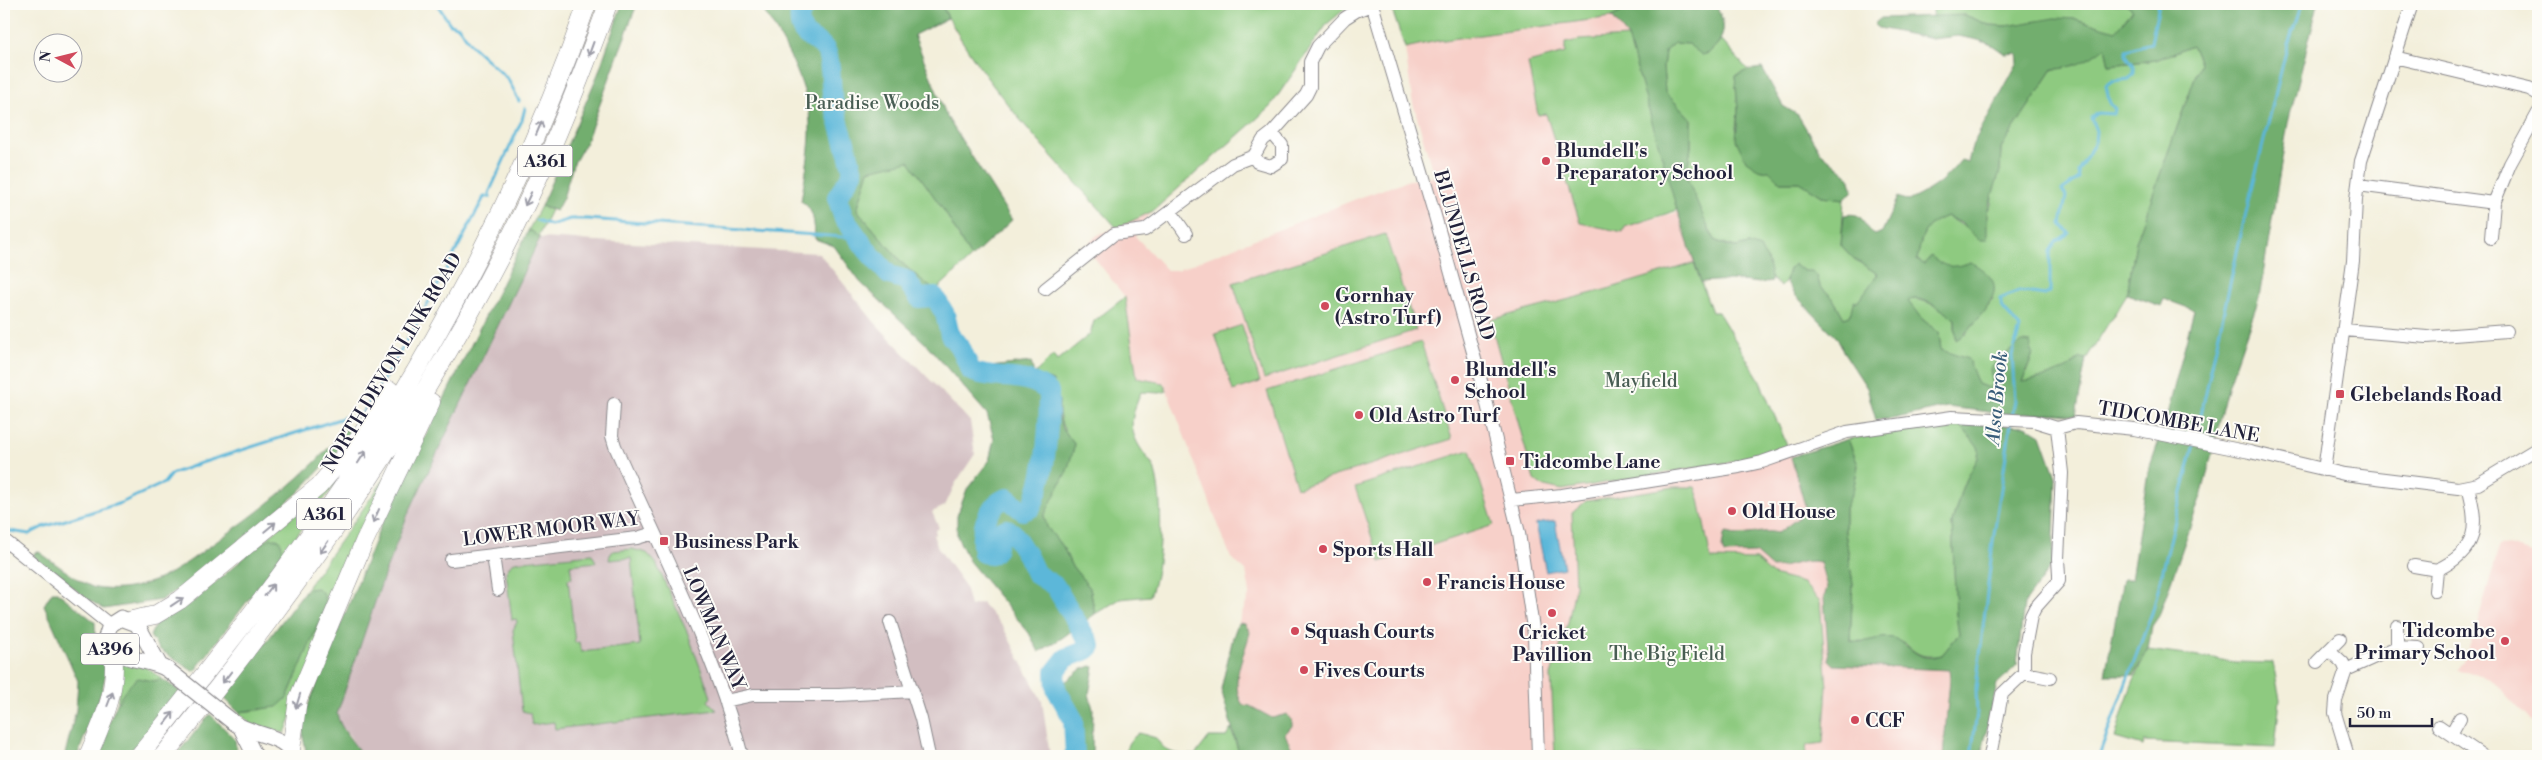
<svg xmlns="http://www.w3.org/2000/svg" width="2542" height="760" font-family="'Libre Bodoni',serif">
	<rect width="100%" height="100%" fill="#fdfcf7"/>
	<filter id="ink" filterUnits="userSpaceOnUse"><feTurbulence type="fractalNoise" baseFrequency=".02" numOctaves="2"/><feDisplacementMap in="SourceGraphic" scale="10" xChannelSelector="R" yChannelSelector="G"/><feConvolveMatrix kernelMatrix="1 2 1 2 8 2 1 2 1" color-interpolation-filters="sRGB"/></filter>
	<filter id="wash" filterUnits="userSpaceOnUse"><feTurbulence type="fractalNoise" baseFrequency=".0096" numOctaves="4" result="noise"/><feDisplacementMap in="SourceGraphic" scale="20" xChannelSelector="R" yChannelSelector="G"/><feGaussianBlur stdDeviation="1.12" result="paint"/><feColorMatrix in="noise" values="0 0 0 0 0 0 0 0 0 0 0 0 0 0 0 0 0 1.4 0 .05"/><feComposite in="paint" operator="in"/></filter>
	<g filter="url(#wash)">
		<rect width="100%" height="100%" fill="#f3efdb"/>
		<path fill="#f7d0c9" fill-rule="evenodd" d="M941,4H1351L1327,24L1270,107L1145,219L1135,236L1167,270H1177L1356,199L1409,180L1434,177L1412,99L1405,48L1390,4H1652L1694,263L1712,312H1718L1758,377L1788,447L1959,670L1949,756H1262L1253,753L1240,756L1221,689L1233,637L1250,593L1246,571L1231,558L1164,383L1137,378L1125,297L1086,247L1096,236L1117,227L1044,148L959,38ZM1655,131L1679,212L1642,222H1641Z
			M2538,542V725L2536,726L2496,683L2481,674L2457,671L2464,661L2474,634L2500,544L2533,553Z"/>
		<path fill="#d2bec1" d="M540,238L819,253L876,324L970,421L975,454L955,484L945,506L932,512L939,528L935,530L936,534L933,535L938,548L965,586L970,606L982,603L1003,627L1042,701L1050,756H362L349,735L339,724L337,714L386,570L408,514Z"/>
		<path fill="#8eca80" stroke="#58765e" d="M941,4H1351L1327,24L1270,107L1153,211L1117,228C1054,158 984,88 941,4Z
			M1390,4H1636L1612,17L1437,41L1405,48Z
			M1934,4H2125L2133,10L2116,32L2076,19L2006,26L1989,25L1965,15L1932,18Z
			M1628,37L1678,210L1625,227L1623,232L1580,223L1546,114L1538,115L1528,63L1565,53V43L1579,40Z
			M1721,40L1748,70L1735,76L1738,110L1736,128L1758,169L1769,171L1780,182H1800L1822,196L1844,199L1841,245L1854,259L1878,274L1850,316L1844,318L1832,297L1820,286L1817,276L1804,271L1789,269L1786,281L1781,287L1769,276L1767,259L1749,244L1736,247L1716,241L1702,218L1686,176L1691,147V119L1665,92L1663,67L1665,51L1674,43L1688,44L1708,54Z
			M2192,45L2200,63L2136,242L2127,294L2086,359L2080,358C2066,372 2041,380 2022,382L2030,363L2003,357L1996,361L1992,385L1988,388L1978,384C1971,368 1958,354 1941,350L1939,333L1921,318L1908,302L1910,299C1927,299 1942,309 1955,319V329L1965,335L1993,299L1954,268L1943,266L1931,257L1924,264L1917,260C1922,236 1922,225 1947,216L1968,229L1987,212L1991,204L1994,183L2000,171L2001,148L2053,69C2074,69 2088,58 2105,46L2109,65L2156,60Z
			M909,160L945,212L971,258L935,291L904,265L857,210L869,170Z
			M541,206L551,210L538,237L532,231H528Z
			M1385,234L1416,330L1264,379L1233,283Z
			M1694,263L1712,312H1718L1758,377L1788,447L1760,457L1562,490L1540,485L1534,480L1490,320L1604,290Z
			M1125,297L1137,378L1163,383L1167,391L1160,393L1141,392C1131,417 1127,429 1143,452C1147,458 1154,465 1155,471C1164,502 1162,567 1150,596L1120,599L1095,614L1090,588L1071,565L1064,549L1047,527L1044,516L1075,445C1063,430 1058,421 1059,401L1034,374L1053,355L1057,361L1090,334L1094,321Z
			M1242,325L1260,382L1233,391L1215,334Z
			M1421,342L1452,439L1297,488L1267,391Z
			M1959,423L1979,448L1978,458L1962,488L1952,523L1956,614L1959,634L1942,655C1924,658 1917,656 1904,642L1850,641L1853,584L1845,532V508L1853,491L1858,466L1848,439Z
			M1470,450L1494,525L1380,562L1355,487Z
			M387,475L285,733L247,724L249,722L238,712L259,710L287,698L325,608L309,589L301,596Z
			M336,478L338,481L273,567L283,550L259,545Z
			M1674,487H1695L1699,499L1711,559L1756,560L1773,575L1803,583L1820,601L1827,687L1823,743L1807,745L1805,756H1555L1551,675L1568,623L1575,587L1572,513L1586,501Z
			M632,549L647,553L656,563L688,634L711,697L708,701L717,710L555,729L554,722L532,725L530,713L522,711L513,630L517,622L516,619L512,620L506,572L511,564L515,562L592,554L596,562L570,565L572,578L568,579L575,643L579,642L581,652L640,645L631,558L609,560L610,555L613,551Z
			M2148,650L2236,662L2273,663L2280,699L2275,748L2144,742L2143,746L2115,738C2124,707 2132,679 2148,650Z
			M121,662L145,666L162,679C144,684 125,687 117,706Z
			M1231,729L1240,756H1127C1125,744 1130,740 1139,733L1156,738C1166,754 1176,755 1195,755L1209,737H1226Z"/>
		<path fill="#72ae6e" stroke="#4a6854" d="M622,4H637L586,142L573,165L563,198L556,211L541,206L598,74Z
			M759,4H941L948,18L914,35L947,117L1012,220L971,258L945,212L909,161L869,170L857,210L904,265L935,291L966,350L982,368L1031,362L1034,374L1053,381L1059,401L1058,414L1062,428L1075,445L1067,471L1044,516L1047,527L1064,549L1071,565L1090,588L1095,614L1062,638L1039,652L1029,633L969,561L957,536V516L967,489L989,461L994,439L987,414L927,345L860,282L834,246L815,239C814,224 815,210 801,201C805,173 813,141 809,112C803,74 780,35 759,4Z
			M1636,4H1715C1724,20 1728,32 1715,47C1710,52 1708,54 1702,55L1688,44L1674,43L1665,51L1663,67L1665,92L1691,119V147L1686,176L1710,232L1716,241L1729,246L1736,247L1749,244L1760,248L1767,259L1772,281L1760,283L1730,280L1701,282L1677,210L1628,37L1612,17Z
			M2125,4H2318L2288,123L2259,298L2229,384L2203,490L2159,616L2152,626L2148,650L2134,675H2105L2123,579H2131L2148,472L2164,426L2194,310L2164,299L2161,306L2127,294L2136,242L2200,63L2192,45L2156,60L2109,65L2105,47C2090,60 2072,69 2053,69L2001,148L2000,171L1987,212V240H1979L1961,223L1947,216C1922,225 1922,236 1917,260L1924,264L1931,256C1946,269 1953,268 1971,262C1998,279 2002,288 1981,315C1973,324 1967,334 1956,340L1955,319C1944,311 1921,293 1908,301L1921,318L1939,333L1941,350L1968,359L1978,384L1988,388L1992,384L1990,369L1996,361L2022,342L2030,343L2033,354L2022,382C2041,379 2066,372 2080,358L2086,359L2076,416L2058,414H2007L1947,407L1892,419L1876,420L1867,388L1843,351L1838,339L1795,295L1786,281L1789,269L1794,264L1804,271H1812L1817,276L1820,286L1832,297L1844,318L1850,316L1853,302L1859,300L1878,274L1854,259L1841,245L1844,215C1868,211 1859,226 1875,235L1882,232L1898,197L1908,201C1934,188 1943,182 1961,160L1968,162L1973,144L2018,62L2017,53L2005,54L1992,45L1978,40L1958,36L1932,39L1879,28L1874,24L1881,18L1965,15L1989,25L2006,26L2055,18L2076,19L2116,31L2133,10Z
			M1762,68L1783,106L1798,115L1820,152L1849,176L1853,191L1844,199L1822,196L1800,182H1780L1769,171L1758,169L1746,161L1736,140L1738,110L1735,76L1748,70Z
			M528,231H532L540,238L408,514L386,570L337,714C340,729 354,742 362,756H307L303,737V718L381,525Z
			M1959,423L2026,426L2041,435L2056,477L2053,564L2024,604L2017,665L1997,684L1981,756H1943L1950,679L1949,670L1834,665L1829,660L1824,598L1827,587L1820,562C1804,558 1789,568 1772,568L1755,553L1724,554L1722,547L1724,535L1727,533C1745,539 1760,528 1778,533L1798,518L1805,506L1791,457L1848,439L1858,465L1853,491L1845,508V532L1853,584L1850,641C1864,645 1878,635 1893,638C1905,641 1914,656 1926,657C1931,658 1937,656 1942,655L1959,634L1956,614L1952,523L1962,488L1978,458L1979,449Z
			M344,430H348L349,436L338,451L298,493L194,579L161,600L104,609L89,600L34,558V553L39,552C51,560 84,586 96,588C111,591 131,589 145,584C170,577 192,559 213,544C260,511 308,475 344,430Z
			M271,538L280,540L283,550L273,567L194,672L159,649L150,636L156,623L190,604L259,545Z
			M317,588L324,594L325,608L287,698L277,707L238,712L224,698L301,596L309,589Z
			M52,592H57L95,622L96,644L106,672L102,691L78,754L74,756L65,754L76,710L78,681L44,605Z
			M1238,623L1245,624L1250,632C1245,655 1228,682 1243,705L1250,706L1272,718L1287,714L1292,721V726L1285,734L1295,756C1276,756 1258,754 1240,756L1221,689L1233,637Z
			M1091,666L1094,667L1089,694L1093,709L1092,756H1079L1074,709L1066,696L1064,683L1080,670Z
			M138,678L153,681L162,679L180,691L127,756H97C107,731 115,694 138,678Z
			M210,714L235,739L237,756H175Z"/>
		<path fill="#5bb7d9" stroke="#3e6c8a" d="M1555,521L1564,568L1546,572L1536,524Z"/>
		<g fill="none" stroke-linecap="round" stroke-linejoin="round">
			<path stroke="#5bb7d9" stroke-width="3" d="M437,4L450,24L459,27L472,46L508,79L519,101
				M536,220L551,225L570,219H587L858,238
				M2012,416L2015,401L2012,355L2020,328L2003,308L2000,299L2019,291L2045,295L2050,292V251L2056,242L2069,233L2061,224L2066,196L2062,190L2079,178L2078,172L2095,142L2096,131L2091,118L2098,113L2114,114L2115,109L2109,101L2106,85L2112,81L2129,79L2134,73V66L2126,55V50L2151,43L2159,4
				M359,418C406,347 445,273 484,197H490L489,193L522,120L525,108
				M2196,437L2243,225L2287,47L2302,4
				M4,530L29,534L43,527L121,503L164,483L171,474L201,463L346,417
				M1971,756L1977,713L1976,689L1993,541L2011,423
				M2099,756L2153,610L2194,444"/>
			<path stroke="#5bb7d9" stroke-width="20" d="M810,4L800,12C796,43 820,35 827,53C832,68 830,83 833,99C838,124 848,148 853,173L837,197L844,218L867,250L889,275L906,280L919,298L935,297L945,314L950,335L962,350L971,371C997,382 1026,371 1049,392C1049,426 1046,477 1031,508L1023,511L1007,498C986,505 979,534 983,553L991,555L996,550L1000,532L1006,529L1013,533L1027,555L1036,574L1055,586L1091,646L1087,650L1066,658L1055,672L1056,689L1073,719L1075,756"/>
		</g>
	</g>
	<g filter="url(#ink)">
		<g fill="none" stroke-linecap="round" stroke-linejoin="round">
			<defs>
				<path id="minor" d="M1372,4L1435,216L1483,388L1519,533L1534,635L1538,756
					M2394,57L2529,89L2538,94
					M1254,156L1257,162L1271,166L1282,159V145L1272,133
					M2358,185L2494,203L2510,164L2538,113
					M1171,212L1186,234
					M2491,238L2494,203
					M1045,289L1114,234L1145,230L1233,164L1254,156L1263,140L1272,133L1306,95L1310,87V62L1318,46L1345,18L1356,11L1372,5
					M2344,330L2427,337L2507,331
					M614,404L612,436L615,446C659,547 714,649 742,756
					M2324,470L2353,261L2356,199L2361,161L2412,4
					M1511,500L1562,495L1739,467L1762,462L1847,432L1952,417L2034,421L2057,428L2076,423L2134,429L2250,452L2344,474L2458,488L2478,484L2538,448
					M4,540L110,625
					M493,555L498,590
					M451,560L637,538L654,533
					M2414,566L2437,570
					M2435,591L2437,570C2478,550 2479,527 2468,487
					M890,622L921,719L929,756
					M2397,626V647
					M2329,650L2343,663L2346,670
					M2317,662L2340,639
					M2024,673L2050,678
					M725,701L753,695H839L913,691
					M2439,726L2483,756
					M2451,734L2460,718
					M1990,756L2002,694L2024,673V653L2031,616L2035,608L2059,581V575L2058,559L2062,473L2057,428
					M2348,756L2335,713L2336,700L2346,670L2397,647L2419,648"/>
				<path id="major" d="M159,664L137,624L121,618L110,625L105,640C113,662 151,658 168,670
					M233,722C250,736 288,734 292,756
					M242,730L255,756"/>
				<path id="highway" d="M132,620L155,615L180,600L319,486L360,437L390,390
					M291,750L298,699L364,542L431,402
					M88,756C103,720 118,692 113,651
					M139,756C210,668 281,579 344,485C444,335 528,173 587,4
					M163,756C290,600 406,438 499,259C542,177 576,91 608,4"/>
			</defs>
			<use href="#minor" stroke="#8a888b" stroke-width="14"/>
			<use href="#major" stroke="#8a888b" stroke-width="17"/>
			<use href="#highway" stroke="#8a888b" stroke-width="19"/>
			<use href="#minor" stroke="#fff" stroke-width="12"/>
			<use href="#major" stroke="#fff" stroke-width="15"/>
			<use href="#highway" stroke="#fff" stroke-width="18"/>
			<defs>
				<path id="major-bridge" d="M168,670L233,722"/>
			</defs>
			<use href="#major-bridge" stroke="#8a888b" stroke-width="17" stroke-linecap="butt"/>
			<use href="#major-bridge" stroke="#fff" stroke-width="15"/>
		</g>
		<defs><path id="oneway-shaft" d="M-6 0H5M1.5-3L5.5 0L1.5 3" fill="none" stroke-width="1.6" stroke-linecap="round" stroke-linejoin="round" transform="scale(1.25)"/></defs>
		<g stroke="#9c9ca7">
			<use href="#oneway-shaft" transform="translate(591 49) rotate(110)"/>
			<use href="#oneway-shaft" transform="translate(539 128) rotate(-67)"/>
			<use href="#oneway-shaft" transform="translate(528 199) rotate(115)"/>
			<use href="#oneway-shaft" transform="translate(362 457) rotate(-57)"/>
			<use href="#oneway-shaft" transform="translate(376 516) rotate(114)"/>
			<use href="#oneway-shaft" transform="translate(270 527) rotate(-40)"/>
			<use href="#oneway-shaft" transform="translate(324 547) rotate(125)"/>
			<use href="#oneway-shaft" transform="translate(269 590) rotate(-53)"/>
			<use href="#oneway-shaft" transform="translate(177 602) rotate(-34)"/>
			<use href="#oneway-shaft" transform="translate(227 677) rotate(128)"/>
			<use href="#oneway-shaft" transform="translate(110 699) rotate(-69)"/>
			<use href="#oneway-shaft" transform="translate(298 701) rotate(107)"/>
			<use href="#oneway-shaft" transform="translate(169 718) rotate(-51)"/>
		</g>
	</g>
	<g fill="#d1495b" stroke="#fdfcf7" stroke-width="2">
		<circle cx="1546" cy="161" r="5"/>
		<circle cx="1325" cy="306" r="5"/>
		<circle cx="1455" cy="380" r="5"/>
		<rect x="2335" y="389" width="10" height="10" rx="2.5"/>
		<circle cx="1359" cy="415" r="5"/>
		<rect x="1505" y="456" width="10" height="10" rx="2.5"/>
		<circle cx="1732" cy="511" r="5"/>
		<rect x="659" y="536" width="10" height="10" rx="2.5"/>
		<circle cx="1323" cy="549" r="5"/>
		<circle cx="1427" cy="582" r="5"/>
		<circle cx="1552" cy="613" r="5"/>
		<circle cx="1295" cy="631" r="5"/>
		<circle cx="2505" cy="641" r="5"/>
		<circle cx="1304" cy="670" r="5"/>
		<circle cx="1855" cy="720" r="5"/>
	</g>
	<g text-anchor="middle" stroke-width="4" stroke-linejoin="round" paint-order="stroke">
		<g fill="#fdfcf7" stroke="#646373" stroke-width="1">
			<rect x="517.5" y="145.5" width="55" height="31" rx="4"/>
			<rect x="296.5" y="498.5" width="55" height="31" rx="4"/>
			<rect x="81" y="633.5" width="58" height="31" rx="4"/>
		</g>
		<g font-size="18" font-weight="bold" fill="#22223b">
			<text x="545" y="167">A361</text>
			<text x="324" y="520">A361</text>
			<text x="110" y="655">A396</text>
		</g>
		<g font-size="19" fill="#485d53" stroke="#fdfcf7">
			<text x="872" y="109">Paradise Woods</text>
			<text x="1641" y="387">Mayfield</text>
			<text x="1667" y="660">The Big Field</text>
		</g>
		<g font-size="19" font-weight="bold" fill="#22223b" stroke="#fdfcf7" text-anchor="start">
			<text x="1556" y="157">Blundell's<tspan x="1556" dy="22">Preparatory School</tspan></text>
			<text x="1335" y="302">Gornhay<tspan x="1335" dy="22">(Astro Turf)</tspan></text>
			<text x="1465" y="376">Blundell's<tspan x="1465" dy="22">School</tspan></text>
			<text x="2350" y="401">Glebelands Road</text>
			<text x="1369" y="422">Old Astro Turf</text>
			<text x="1520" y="468">Tidcombe Lane</text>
			<text x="1742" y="518">Old House</text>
			<text x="674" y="548">Business Park</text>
			<text x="1333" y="556">Sports Hall</text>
			<text x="1437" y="589">Francis House</text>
			<text x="2495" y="637" text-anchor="end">Tidcombe<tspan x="2495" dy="22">Primary School</tspan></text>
			<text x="1305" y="638">Squash Courts</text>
			<text x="1552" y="639" text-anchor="middle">Cricket<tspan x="1552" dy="22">Pavillion</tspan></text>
			<text x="1314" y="677">Fives Courts</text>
			<text x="1865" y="727">CCF</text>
		</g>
		<g font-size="19" fill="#22223b" stroke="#fdfcf7">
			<text transform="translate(1465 255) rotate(74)" y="7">BLUNDELLS ROAD</text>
			<text transform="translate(391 362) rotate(-59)" y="7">NORTH DEVON LINK ROAD</text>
			<text transform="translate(2179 421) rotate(10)" y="7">TIDCOMBE LANE</text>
			<text transform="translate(551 528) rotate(-7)" y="7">LOWER MOOR WAY</text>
			<text transform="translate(715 628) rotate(67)" y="7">LOWMAN WAY</text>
		</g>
		<g font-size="20" font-style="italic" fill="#395e7a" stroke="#fdfcf7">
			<text transform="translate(1996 398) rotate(-85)" y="7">Alsa Brook</text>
		</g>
	</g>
	<rect width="2542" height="760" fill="none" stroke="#fdfcf7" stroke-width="20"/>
	<g transform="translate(58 58) rotate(277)"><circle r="24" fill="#fdfcf7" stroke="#a5a5ac"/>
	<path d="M0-4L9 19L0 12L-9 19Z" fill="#d1495b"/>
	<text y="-8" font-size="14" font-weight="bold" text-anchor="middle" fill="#22223b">N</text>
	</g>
	<path d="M2350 718v8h82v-8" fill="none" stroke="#22223b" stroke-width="2.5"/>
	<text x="2357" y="718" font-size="15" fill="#22223b" stroke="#fdfcf7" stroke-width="4" paint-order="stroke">50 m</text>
</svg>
